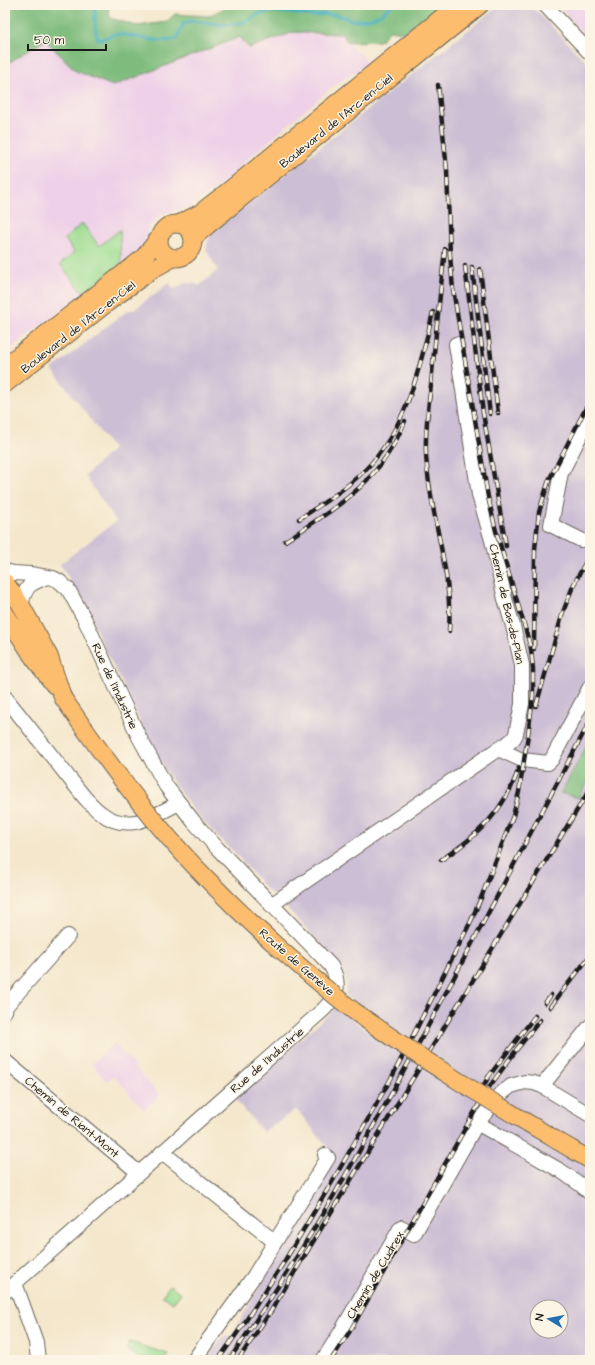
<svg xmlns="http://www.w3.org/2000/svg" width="595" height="1365" font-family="'Architects Daughter',sans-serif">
	<rect width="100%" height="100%" fill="#fcf5e5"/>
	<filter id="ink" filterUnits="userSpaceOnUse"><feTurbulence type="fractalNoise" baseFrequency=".025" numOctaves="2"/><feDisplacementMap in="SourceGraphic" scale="8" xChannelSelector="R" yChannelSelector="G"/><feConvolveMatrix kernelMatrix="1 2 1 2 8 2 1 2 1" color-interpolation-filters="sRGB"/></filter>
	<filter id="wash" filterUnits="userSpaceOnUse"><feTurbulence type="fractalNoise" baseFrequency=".012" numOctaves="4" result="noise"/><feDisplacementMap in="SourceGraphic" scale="16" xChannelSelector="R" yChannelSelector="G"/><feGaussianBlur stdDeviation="0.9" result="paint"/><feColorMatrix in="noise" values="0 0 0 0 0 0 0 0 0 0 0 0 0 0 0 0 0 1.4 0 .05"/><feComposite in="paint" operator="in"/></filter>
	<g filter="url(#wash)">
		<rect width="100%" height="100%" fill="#f4e7cc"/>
		<path fill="#eed0e8" d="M558,5H590V45L582,37L579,29Z
			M294,32L342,34L355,52L361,53L368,64L336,84L250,157L229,180L187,208L162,214L148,227V237L139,250L5,353V65L45,40L76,71L113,86L240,37L249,48Z
			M114,1043L160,1096L144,1110L114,1076L106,1081L92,1064Z"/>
		<path fill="#ccbed4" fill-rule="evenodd" d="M500,5H526L540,14L590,66V1360H206L225,1335L230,1338L335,1156L296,1109L263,1132L235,1099L337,1006L366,1030L393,1048L345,994L347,984L342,967L287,908L265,888L236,854L217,836L192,809L167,774L147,738L128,694L105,650L85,604L60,564L116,521L85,476L113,449L52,369L127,311L135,309L169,283L174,289L185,283H194L199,286L218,270L206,250L210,234ZM537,1307H561V1331H537Z"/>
		<path fill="#9edd93" stroke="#5d7c58" d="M82,223L99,246L120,230L121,264L84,292L79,288L60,264L74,252L65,239Z
			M170,1285L181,1293L173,1303L162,1296Z
			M129,1342L168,1354L165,1360H142L127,1350Z"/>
		<path fill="#7ebc7d" stroke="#4d6c4c" d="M5,5H105L109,10L110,18L137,26L166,22L175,14L208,16L229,6L443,5L404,32L390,30L380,41L348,42L342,34L294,32L249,48L240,37L113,86L76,71L45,40L5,65Z
			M590,740V778L578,798L561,793Z"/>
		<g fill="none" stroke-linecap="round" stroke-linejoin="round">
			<path stroke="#42afbf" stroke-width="3" d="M95,5C96,15 93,31 98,39C106,40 111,33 118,34C138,36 157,44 177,39L183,24L191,21L226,25L240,23L247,21L258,14L275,11L314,16L323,14L338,15L354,21L372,18L381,14L392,5"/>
		</g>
	</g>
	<g filter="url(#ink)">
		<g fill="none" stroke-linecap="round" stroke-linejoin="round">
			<defs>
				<path id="minor" d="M545,5L590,53
					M581,540L551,525L561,473L590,416
					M5,571L14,573L30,574L53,578L59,581L68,589L85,620L139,737L166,786L194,822L218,849L331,966C341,984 338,995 323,1010L5,1292
					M21,605C26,585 29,584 47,577
					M5,697L85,798C90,803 95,809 101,813C128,834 153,816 179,803
					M498,749L522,760L548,763L552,759L590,687
					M271,905L498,749C505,745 513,742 516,734L522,704V665L513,626L505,599L492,540L479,495L456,344
					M5,1011L6,1006L68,936
					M5,1061L139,1173
					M542,1086L590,1026
					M477,1123L561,1171L581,1185L590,1193
					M162,1152L275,1242L254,1276L194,1360
					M275,1242L328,1158L325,1155
					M15,1283L36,1342L38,1360
					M323,1360L341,1332L401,1227L414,1234L477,1123L502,1093L511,1086L525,1082L534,1083L542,1086L590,1115"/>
				<path id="major" d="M159 241a17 17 0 1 1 34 0a17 17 0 1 1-34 0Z
					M179,224L200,213L232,188L457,5
					M193,238L208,225L480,5
					M5,366L143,258L159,238
					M5,384L107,303L153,269L173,258
					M5,582L21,605L49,656L63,698
					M5,613L33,657L54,685
					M573,1150L590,1160"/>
			</defs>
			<use href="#minor" stroke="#68635a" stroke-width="16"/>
			<use href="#major" stroke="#68635a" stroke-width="19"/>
			<use href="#minor" stroke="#fff" stroke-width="14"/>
			<use href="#major" stroke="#fcbd6e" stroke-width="17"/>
			<defs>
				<path id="rail" d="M445,249C440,294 435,340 431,385C428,408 425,431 426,454C429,514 453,571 449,631
					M465,266L483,413L506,546
					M472,267L490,414
					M480,269L498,413
					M299,519C322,504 346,489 365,470C407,428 420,367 433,312
					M285,541C338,506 380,483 405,421
					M534,649L535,549L539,512L549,480L590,400
					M536,706L563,612L573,586L590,554
					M441,860C478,836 505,810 519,768
					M545,1003L551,995
					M550,1007L590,956
					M478,1095L489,1076L535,1016
					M218,1360L245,1322L284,1262L335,1177L393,1075L471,921L481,898L513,816L519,792L528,735L533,696V669L531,649L526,631L496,531L488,497L453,289L450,255L447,170L438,85
					M229,1360C312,1241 382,1113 450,985C497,897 543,809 590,721
					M238,1360L271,1311L325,1222L590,789
					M331,1360L350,1331L487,1090L517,1049L540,1020"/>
			</defs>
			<use href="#rail" stroke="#1c1c1c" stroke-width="4.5"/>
			<use href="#rail" stroke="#fcf5e5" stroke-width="3" stroke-dasharray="9" stroke-linecap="butt"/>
			<defs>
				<path id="major-bridge" d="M63,698C106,761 152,823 205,877C229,902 254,926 280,949C304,970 328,991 354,1011C424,1062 499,1106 573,1150"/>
			</defs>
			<use href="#major-bridge" stroke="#68635a" stroke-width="19" stroke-linecap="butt"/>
			<use href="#major-bridge" stroke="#fcbd6e" stroke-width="17"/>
		</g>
	</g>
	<g text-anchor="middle" stroke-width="3" stroke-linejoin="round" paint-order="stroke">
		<g font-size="12" fill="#1c1c1c" stroke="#fcf5e5">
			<text transform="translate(336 121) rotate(-39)" y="4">Boulevard de l'Arc-en-Ciel</text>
			<text transform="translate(78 327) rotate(-38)" y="4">Boulevard de l'Arc-en-Ciel</text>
			<text transform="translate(507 604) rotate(77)" y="4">Chemin de Bas-de-Plan</text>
			<text transform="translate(115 686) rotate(65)" y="4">Rue de l'Industrie</text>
			<text transform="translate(297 962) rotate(41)" y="4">Route de Genève</text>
			<text transform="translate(267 1060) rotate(-41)" y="4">Rue de l'Industrie</text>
			<text transform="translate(72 1117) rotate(40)" y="4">Chemin de Riant-Mont</text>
			<text transform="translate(375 1275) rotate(-59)" y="4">Chemin de Cudrex</text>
		</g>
	</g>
	<rect width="595" height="1365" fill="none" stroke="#fcf5e5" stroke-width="20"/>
	<g transform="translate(549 1319) rotate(280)"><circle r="19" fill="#fcf5e5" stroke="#a29e95"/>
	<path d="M0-3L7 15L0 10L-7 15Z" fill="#1f6fb2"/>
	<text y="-6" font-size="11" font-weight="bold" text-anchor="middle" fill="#1c1c1c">N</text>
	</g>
	<path d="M28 44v6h78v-6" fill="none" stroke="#1c1c1c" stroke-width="2"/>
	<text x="34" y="44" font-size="12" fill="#1c1c1c" stroke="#fcf5e5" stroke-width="3" paint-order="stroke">50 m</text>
</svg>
